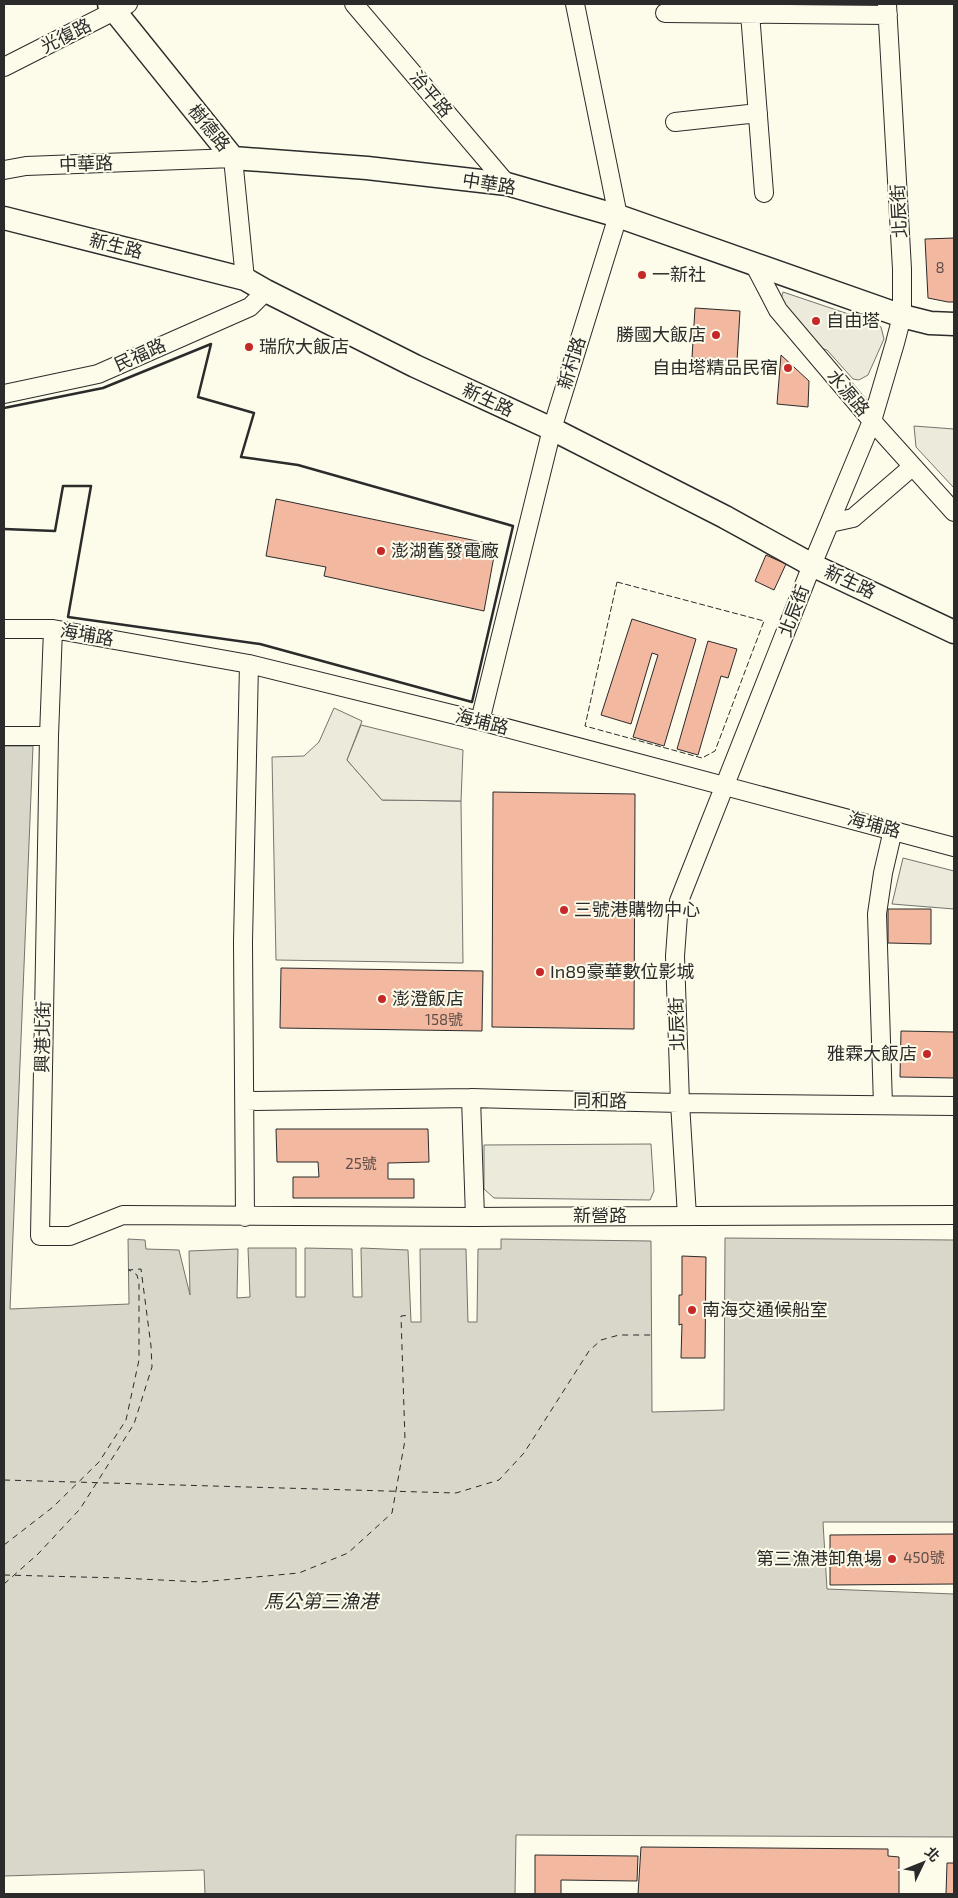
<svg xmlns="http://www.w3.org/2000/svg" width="958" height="1898" font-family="'Exo 2','Noto Sans TC',sans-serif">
	<rect width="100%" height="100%" fill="#fdfbea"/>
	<path fill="#ecebdb" stroke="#74746e" d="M334,708L362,721L347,760L382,800L461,801L463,963L276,960L272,757L304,756L319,742Z"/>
	<path fill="#eceadb" stroke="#74746e" d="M783,292L875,323L881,327L884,339L868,375L859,380L853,379L827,350L820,348L780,303Z
		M914,426L954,429V488L916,447Z
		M361,725L463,750L461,801L382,800L347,760Z
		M903,858L954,871V909L892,904Z
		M651,1144L654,1191L650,1200L494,1198L484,1189V1145Z"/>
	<path fill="#d8d7c9" stroke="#74746e" d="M4,746H33L10,1309L129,1304L128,1239L145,1240L146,1249L179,1250L190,1295L189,1251L238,1249L237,1298L250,1297L248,1248H296V1297H305V1248L352,1249L353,1297H362L361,1248L408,1250L411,1322H421L420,1249H466L468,1322H477L478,1249H501V1239L651,1241L652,1412L724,1410L725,1238L954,1240V1522H823L827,1589L954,1594V1837L516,1835L515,1894H205L204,1870L4,1876Z"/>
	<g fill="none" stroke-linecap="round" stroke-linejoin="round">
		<path stroke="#2b2b2b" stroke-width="1" stroke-dasharray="6 5" stroke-linecap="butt" d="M4,1480L456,1493L499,1480L524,1453L589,1351L601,1340L619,1335H651
			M4,1545L53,1507L99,1462L126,1420L139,1360V1283L137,1275L129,1270
			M4,1575L120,1578L201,1582L299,1573L348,1553L392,1513L405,1440L401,1316L411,1315
			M4,1584L38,1554L80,1509L134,1424L152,1367L151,1346L141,1269L128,1270"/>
	</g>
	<path fill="#f2b8a0" stroke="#2b2b2b" d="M954,238V302H948L928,298L925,239Z
		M695,308L740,311L737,361L692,358Z
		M781,355L809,381L808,407L777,404Z
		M276,499L496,545L484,611L324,576L326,567L266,556Z
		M766,555L786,564L774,590L755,581Z
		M632,619L696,639L664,746L633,737L658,655L652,653L631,724L601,715Z
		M708,641L737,649L728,678L721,676L698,755L677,749Z
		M493,792L635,794L634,1029L492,1027Z
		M888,909H931V944L888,943Z
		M281,968L483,971L482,1031L280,1028Z
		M901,1031L954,1032V1078L900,1077Z
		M276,1129H428L429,1162L388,1163V1179H414V1198H293V1177H319L318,1162H277Z
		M682,1256L706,1257L705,1358H681L682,1324L679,1325V1295H682Z
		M954,1534V1584L830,1585V1535Z
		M641,1847L888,1849V1856L899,1857V1894H638Z
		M535,1855L638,1856L637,1881L561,1880V1894H535Z
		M947,1863H954V1894H946Z"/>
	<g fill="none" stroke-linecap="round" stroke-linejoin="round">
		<defs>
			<path id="minor" d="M354,4L507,184
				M665,13L888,15
				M750,13L764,193
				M4,67L128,4
				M675,122L758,113
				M4,170L26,166L233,158L245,279
				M754,264L778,310L872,421L954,512
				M4,394L98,374L250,307L266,291
				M830,523L853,518L912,467
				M4,629H53L249,664L480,721L954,847
				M53,629L49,736L40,1236H70L123,1215L475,1217L954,1215
				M480,721L552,429L618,216L575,4
				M4,736H49
				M471,1098L475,1217
				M245,1101L471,1098L680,1103L954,1106
				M883,1105L877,914L883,873L893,830
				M687,1216L680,1103L675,956L679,901L812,565L872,421L895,343L902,316V269L887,4
				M245,1217L243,942L249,664"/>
			<path id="major" d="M109,4L233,158L367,168L507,184L618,216L902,316L930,323L954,324
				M4,218L245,279L266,291L415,366L552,429L725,517L812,565L954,632"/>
		</defs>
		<use href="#minor" stroke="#2b2b2b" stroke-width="20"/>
		<use href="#major" stroke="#2b2b2b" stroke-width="25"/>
		<use href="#minor" stroke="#fdfbea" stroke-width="18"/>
		<use href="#major" stroke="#fdfbea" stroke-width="22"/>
		<path stroke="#2b2b2b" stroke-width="1" stroke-dasharray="6 2.5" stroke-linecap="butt" d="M617,582L764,621L715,751L702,758L585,726Z"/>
		<path stroke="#2b2b2b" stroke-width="2.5" d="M4,408L103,388L211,344L198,397L254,413L241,457L298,465L513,526L472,702L260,644L68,617L91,486H63L55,531L4,529"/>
	</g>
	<g fill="#c62828" stroke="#fdfbea" stroke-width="2">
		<circle cx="642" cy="275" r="5"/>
		<circle cx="816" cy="321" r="5"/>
		<circle cx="716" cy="335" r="5"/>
		<circle cx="249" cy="347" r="5"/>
		<circle cx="788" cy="368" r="5"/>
		<circle cx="381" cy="551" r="5"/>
		<circle cx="564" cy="910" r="5"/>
		<circle cx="540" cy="972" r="5"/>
		<circle cx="382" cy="999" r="5"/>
		<circle cx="927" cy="1054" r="5"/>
		<circle cx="692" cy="1310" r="5"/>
		<circle cx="892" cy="1559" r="5"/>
	</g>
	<g text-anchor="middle" stroke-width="4" stroke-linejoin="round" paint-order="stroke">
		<g font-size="15" fill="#5d4e48">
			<text x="940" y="273">8</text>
			<text x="444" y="1025">158號</text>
			<text x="361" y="1169">25號</text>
			<text x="924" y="1563">450號</text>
		</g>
		<g font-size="18" fill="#2b2b2b" stroke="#fdfbea">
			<text transform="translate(66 36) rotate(-27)" y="6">光復路</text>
			<text transform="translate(431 94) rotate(50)" y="6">治平路</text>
			<text transform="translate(209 128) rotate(51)" y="6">樹德路</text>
			<text transform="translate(86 164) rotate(-2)" y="6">中華路</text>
			<text transform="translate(489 184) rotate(9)" y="6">中華路</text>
			<text transform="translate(899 211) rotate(-93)" y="6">北辰街</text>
			<text transform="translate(116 246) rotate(14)" y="6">新生路</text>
			<text transform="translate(140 355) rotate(-24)" y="6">民福路</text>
			<text transform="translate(572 363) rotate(-73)" y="6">新村路</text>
			<text transform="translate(848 393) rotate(50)" y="6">水源路</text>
			<text transform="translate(488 400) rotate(25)" y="6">新生路</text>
			<text transform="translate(850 582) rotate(25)" y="6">新生路</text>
			<text transform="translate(794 611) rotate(-69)" y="6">北辰街</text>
			<text transform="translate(87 635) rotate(10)" y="6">海埔路</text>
			<text transform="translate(482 722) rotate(14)" y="6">海埔路</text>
			<text transform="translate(874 825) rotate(15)" y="6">海埔路</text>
			<text transform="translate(677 1024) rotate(-92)" y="6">北辰街</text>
			<text transform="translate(43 1037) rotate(-89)" y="6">興港北街</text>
			<text transform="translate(600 1101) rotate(1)" y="6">同和路</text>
			<text x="600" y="1222">新營路</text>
		</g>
		<g font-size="18" fill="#2b2b2b" stroke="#fdfbea" text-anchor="start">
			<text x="652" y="281">一新社</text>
			<text x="826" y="327">自由塔</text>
			<text x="706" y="341" text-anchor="end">勝國大飯店</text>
			<text x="259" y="353">瑞欣大飯店</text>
			<text x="778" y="374" text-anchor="end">自由塔精品民宿</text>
			<text x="391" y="557">澎湖舊發電廠</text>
			<text x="574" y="916">三號港購物中心</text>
			<text x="550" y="978">In89豪華數位影城</text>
			<text x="392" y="1005">澎澄飯店</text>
			<text x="917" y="1060" text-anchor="end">雅霖大飯店</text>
			<text x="702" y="1316">南海交通候船室</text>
			<text x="882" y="1565" text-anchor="end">第三漁港卸魚場</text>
		</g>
		<g font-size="19" font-style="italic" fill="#2b2b2b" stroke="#fdfbea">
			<text x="321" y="1608">馬公第三漁港</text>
		</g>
	</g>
	<rect width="958" height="1898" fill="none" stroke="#2b2b2b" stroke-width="10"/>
	<g transform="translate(923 1863) rotate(47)" stroke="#fdfbea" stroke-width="4" paint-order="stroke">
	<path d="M0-4L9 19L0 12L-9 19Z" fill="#2b2b2b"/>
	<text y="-8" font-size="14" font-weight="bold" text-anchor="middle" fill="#2b2b2b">北</text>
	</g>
</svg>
